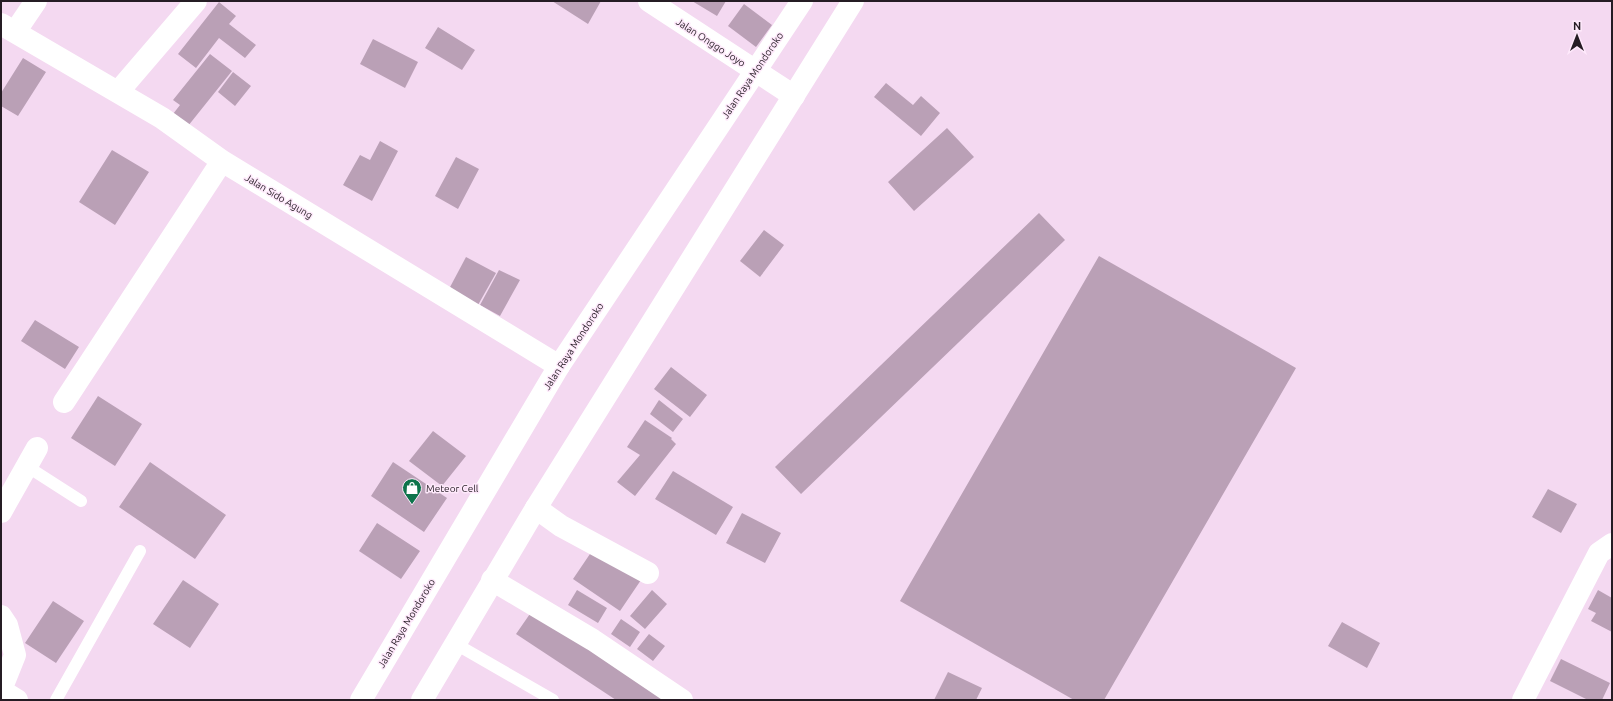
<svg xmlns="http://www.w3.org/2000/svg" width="1613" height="701" font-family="Ubuntu,sans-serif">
	<rect width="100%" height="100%" fill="#f4d9f1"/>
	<path fill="#baa0b6" d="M552,1H601L588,24Z
		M692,1H726L717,16Z
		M219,2L236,16L229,24L256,45L245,58L219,38L196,68L178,54Z
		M744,4L772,25L756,47L728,26Z
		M438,27L475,50L462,70L425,48Z
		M373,39L418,62L405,88L360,64Z
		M210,54L232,71L188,126L173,114L180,105L173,100Z
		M23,58L46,72L18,116L1,106V93Z
		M233,72L251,86L235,106L218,92Z
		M886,83L913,105L921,96L940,113L921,136L874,97Z
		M947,128L974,157L914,211L888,182Z
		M380,141L398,151L372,201L343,185L360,155L370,160Z
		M112,150L149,172L115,225L79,202Z
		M456,157L479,169L458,209L435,196Z
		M1039,213L1065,240L801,494L775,467Z
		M764,230L784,245L760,277L740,261Z
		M1099,256L1296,368L1104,700H1074L900,601Z
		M466,257L496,273L478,305L449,289Z
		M499,270L520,280L500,316L480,305Z
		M35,320L79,347L65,369L21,341Z
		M671,367L707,395L690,417L654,389Z
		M98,396L142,424L115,466L71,438Z
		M659,400L683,419L673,432L650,414Z
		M645,420L672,438L671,439L676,444L635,496L617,482L640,455L627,447Z
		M433,431L466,456L442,486L409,461Z
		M150,462L226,515L195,559L119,507Z
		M393,462L447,498L424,532L371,496Z
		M673,471L733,507L716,535L655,499Z
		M1548,489L1577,504L1561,533L1532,517Z
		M742,513L781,533L765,563L726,543Z
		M377,523L420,551L401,579L359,551Z
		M594,548L641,580L620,611L573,579Z
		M183,580L219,604L190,648L153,624Z
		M577,590L607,608L598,623L568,605Z
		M652,590L667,604L645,629L630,616Z
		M1598,590L1612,598V632L1591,621L1596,613L1588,609Z
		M53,601L84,621L56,663L25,643Z
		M534,608L673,700H616L516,634Z
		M621,619L640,632L630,647L611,634Z
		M1342,622L1380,643L1367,668L1328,646Z
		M649,634L665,646L653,661L637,649Z
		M1561,659L1610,683L1602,700H1588L1550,681Z
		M948,672L982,688L976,700H934Z"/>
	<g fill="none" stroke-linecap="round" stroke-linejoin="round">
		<path stroke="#fff" stroke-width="12" d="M28,467L81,501
			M454,643L553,700
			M56,700L140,551"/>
		<path stroke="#fff" stroke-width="22" d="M649,1L794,96
			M1,24L162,118L222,161L559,366
			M15,32L36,1
			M118,92L196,1
			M64,402L222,161
			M536,508L561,526L648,573
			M1,512L37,448
			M492,580L593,640L682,700
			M1,616L7,625L15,655L1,690
			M1,690L17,700
			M1523,700L1599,553L1612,544"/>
		<path stroke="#fff" stroke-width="22" d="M361,700L559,366L802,1
			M422,700L536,508L853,1"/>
	</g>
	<defs>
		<symbol id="shop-pin" viewBox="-11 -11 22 30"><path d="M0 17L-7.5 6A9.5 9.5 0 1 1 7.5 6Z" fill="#0d744b" stroke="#fee9fb"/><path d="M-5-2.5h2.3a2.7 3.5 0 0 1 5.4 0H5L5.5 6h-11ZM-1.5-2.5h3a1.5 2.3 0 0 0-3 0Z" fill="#fff"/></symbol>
	</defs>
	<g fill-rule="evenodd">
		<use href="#shop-pin" x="401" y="477" width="22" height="30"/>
	</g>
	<g text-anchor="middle" stroke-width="3" stroke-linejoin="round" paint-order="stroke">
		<g font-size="10" fill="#251c24" stroke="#fee9fb">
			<text transform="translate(711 42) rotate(33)" y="4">Jalan Onggo Joyo</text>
			<text transform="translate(752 75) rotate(-56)" y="4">Jalan Raya Mondoroko</text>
			<text transform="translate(279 196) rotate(31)" y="4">Jalan Sido Agung</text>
			<text transform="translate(573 346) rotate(-57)" y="4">Jalan Raya Mondoroko</text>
			<text transform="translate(406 623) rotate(-59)" y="4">Jalan Raya Mondoroko</text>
		</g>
		<g font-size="10" fill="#251c24" stroke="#fee9fb" text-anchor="start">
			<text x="426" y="492">Meteor Cell</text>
		</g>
	</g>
	<rect width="1613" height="701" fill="none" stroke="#251c24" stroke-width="4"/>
	<g transform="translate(1577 36)" stroke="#fee9fb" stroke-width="3" paint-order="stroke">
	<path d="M0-3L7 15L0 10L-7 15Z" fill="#251c24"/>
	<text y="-6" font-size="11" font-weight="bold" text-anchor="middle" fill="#251c24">N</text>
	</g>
</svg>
